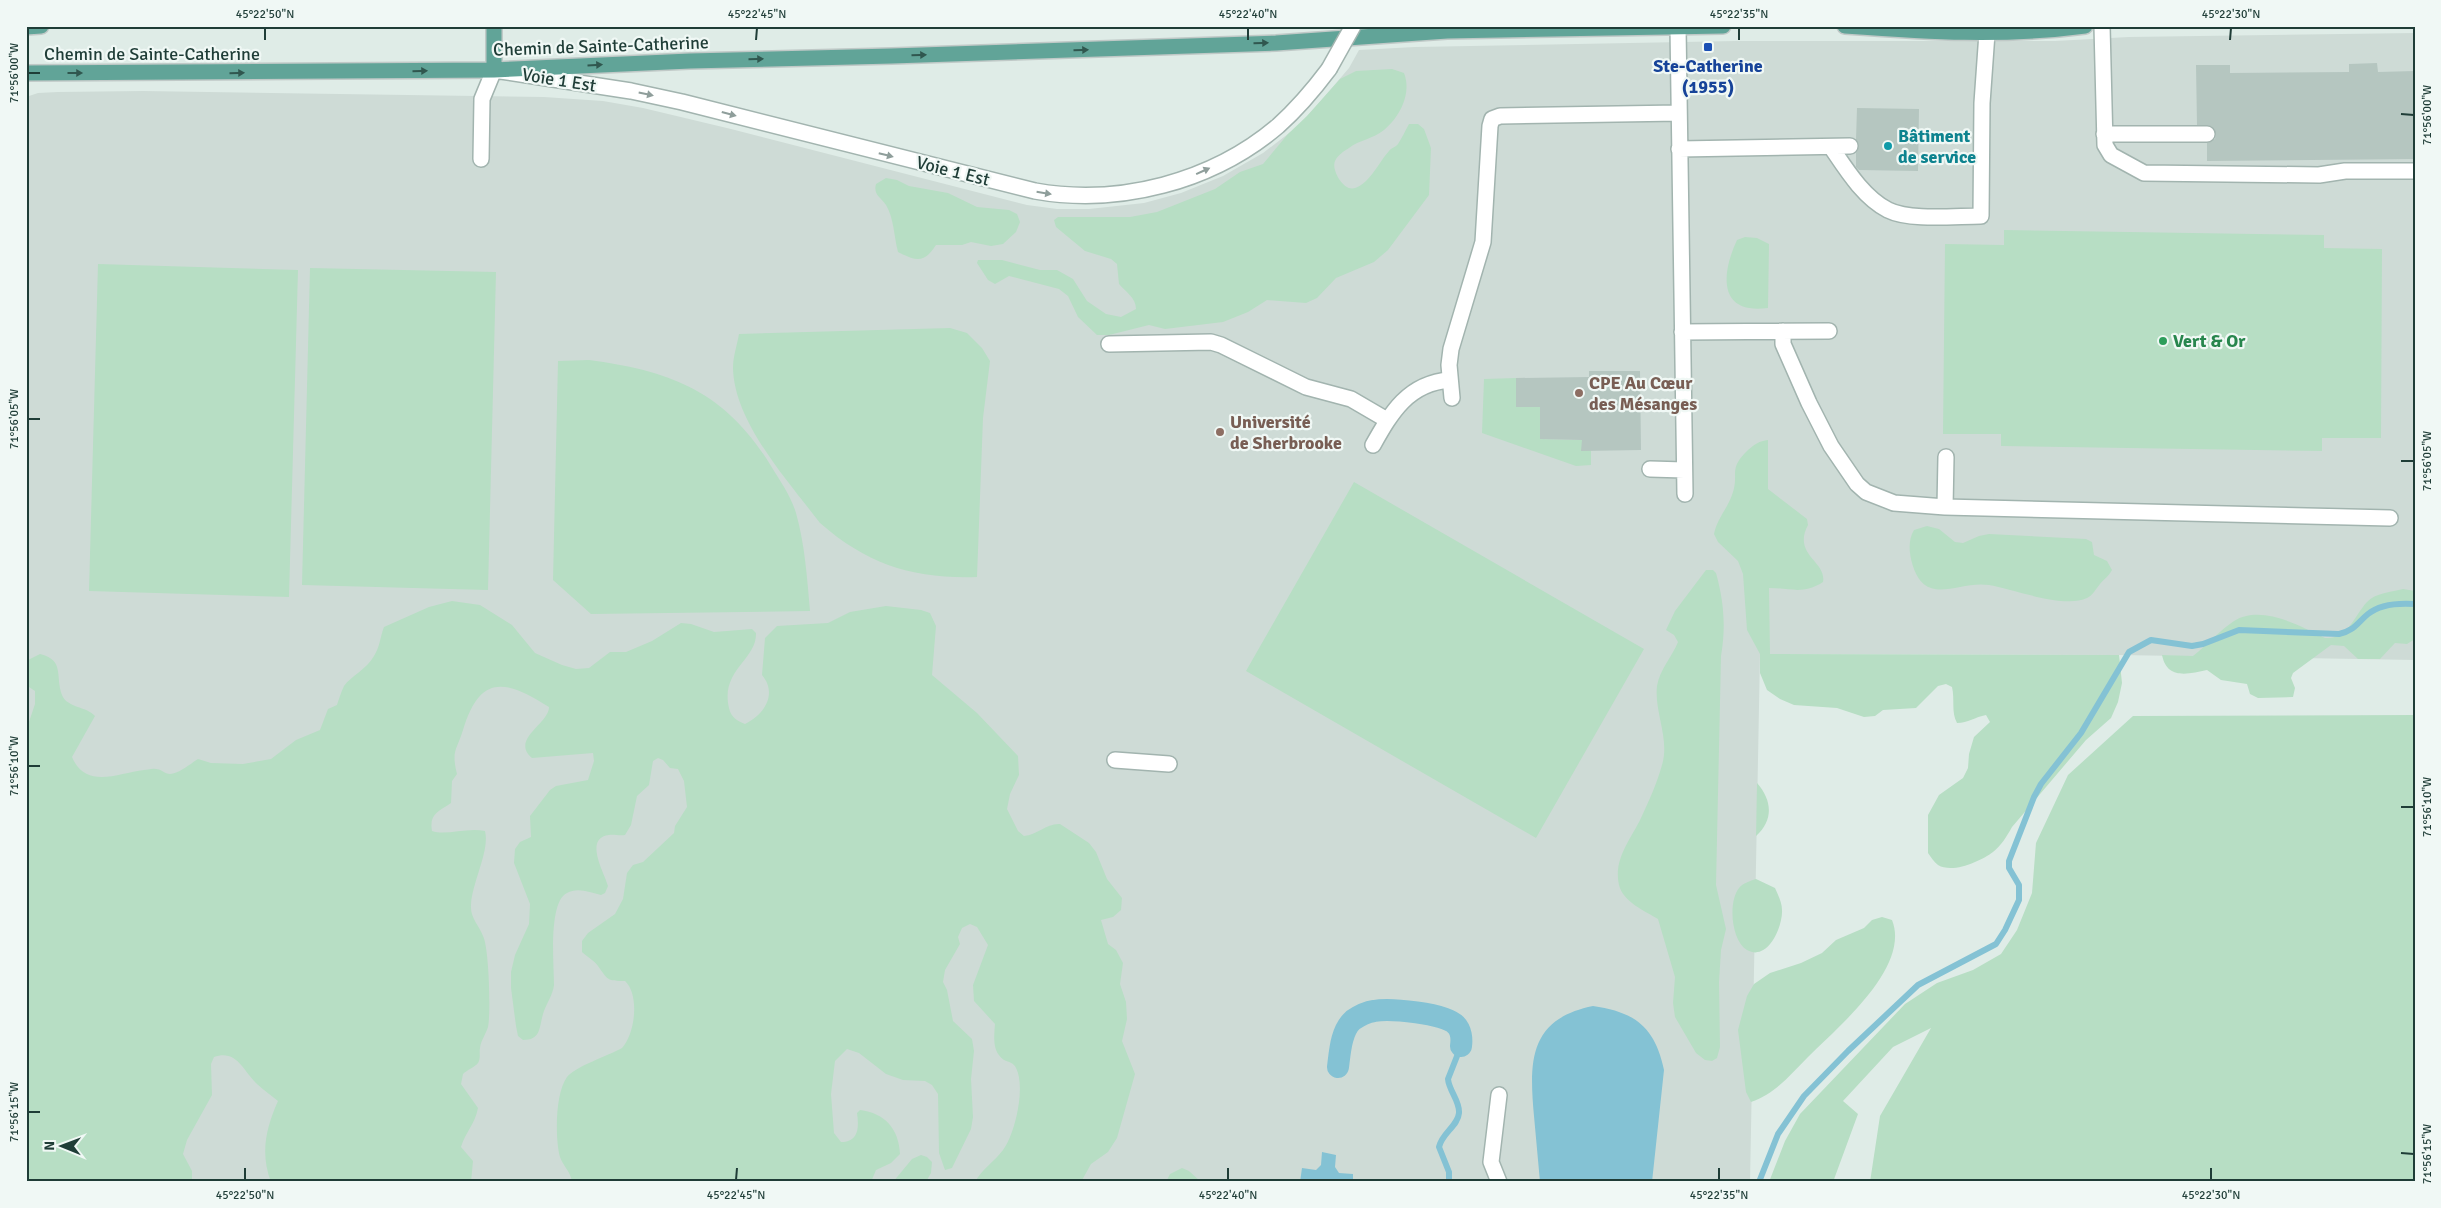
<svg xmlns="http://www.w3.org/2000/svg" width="2441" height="1208" font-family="Signika,sans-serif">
	<rect width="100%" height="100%" fill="#dfece7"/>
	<path fill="#cedbd6" d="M2415,33V660L2119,655L1760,654L1750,1182H26V97L38,93L58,92L143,91L544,97L603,101L643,108L731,129L1027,205L1057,209H1089L1144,203L1181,193L1223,176L1263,153L1297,127L1319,103L1349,68L1359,50L1415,47L1736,41H2055L2129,37Z"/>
	<path fill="#b7dec4" d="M1392,69L1404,73C1412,93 1400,117 1384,130C1373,139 1359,140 1349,148C1344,151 1338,155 1335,161C1331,170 1344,192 1355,188C1370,183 1379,162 1389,151C1391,148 1396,147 1398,144C1402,138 1405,131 1409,124H1418L1424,129L1431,148L1429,195L1388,250L1374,262L1336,278L1317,298L1306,303L1267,300L1248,312L1223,322L1165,329L1149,325L1109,335H1097L1078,317L1068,296L1059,289L1009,276L995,284L988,280L977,263L978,260H1002L1040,270H1057L1073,279L1087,301L1106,314L1121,317L1136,309C1136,298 1126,292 1119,284L1117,264L1111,259L1085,251L1056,227L1054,220L1058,217H1130L1157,212L1215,189L1240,172L1263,164L1288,134L1307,116L1340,79L1356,71Z
		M886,178L897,180L909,186L948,193L977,207L1009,210L1017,214L1020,222L1016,232L1003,244L991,246L971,242L962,245H936C924,264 916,261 898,252C894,237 894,218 886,205C881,197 873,195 876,184Z
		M2004,230L2324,235V248L2382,249L2381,438H2322V451L2001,446V434H1943L1945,244L2004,245Z
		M1745,237L1757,238L1769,244L1768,308C1718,315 1721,274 1737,240Z
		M98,264L298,270L289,597L89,591Z
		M310,268L496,272L488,590L302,585Z
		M950,328L967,333L982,348L990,361L983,418L977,577C914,579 868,565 820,523C788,481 734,422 733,368C733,357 737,345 739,334Z
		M589,360C672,371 726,392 771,466C780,481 791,496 796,513C805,545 807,578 810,611L591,614L553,580L558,361Z
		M1516,378V407H1540V439L1582,440L1591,451V465L1576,466L1482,433L1484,379Z
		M1768,440V489L1807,519L1808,525C1792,555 1827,561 1823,582C1803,595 1791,588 1769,588L1770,654L2119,655L2122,683L2118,702L2111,718L2086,740L2012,827C2007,836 2001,846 1993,852C1981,861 1953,874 1938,865C1934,862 1931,857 1928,853V815L1939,795L1963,778L1968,768L1969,754L1974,737L1990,722L1986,715C1975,717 1968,723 1957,723C1951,712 1955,700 1952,687L1946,684L1938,686L1916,708L1883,710L1875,716L1864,717L1837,708L1794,705L1780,699L1767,690L1760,673V654L1747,630L1743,574L1738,561L1718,542L1714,534C1717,519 1727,509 1732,495C1740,474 1727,470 1748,450C1755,444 1759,441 1768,440Z
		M1354,482L1644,649L1536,838L1246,671Z
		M1927,526L1939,529L1955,542L1963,543L1979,536L1989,534L2086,539L2092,542L2094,555L2107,561L2112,570C2109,576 2104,579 2100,584C2096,589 2092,596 2087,598C2064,609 2013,589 1989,585C1958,580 1925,609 1912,563C1909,552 1908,540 1914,530Z
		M1706,570H1713L1716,573C1724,602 1726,627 1721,656L1716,885L1726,929L1721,950L1719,982L1720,1047L1717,1058L1712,1061L1705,1060L1696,1053L1675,1017L1673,1003L1675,977L1658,919C1645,911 1623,902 1619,885C1613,859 1631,839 1641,818C1649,801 1657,783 1662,765C1670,739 1654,712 1657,686C1660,669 1672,657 1678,642L1674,635L1666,630L1675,611Z
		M2403,589L2415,591V639L2407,644L2395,643L2380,659H2358L2344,646L2331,645L2293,673L2291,678L2295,688L2293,697L2258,698L2250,694L2247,684L2221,680L2207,670C2188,674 2167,680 2162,655L2193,656C2207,645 2220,630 2234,621C2262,604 2300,626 2325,638C2348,640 2354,616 2367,602C2375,593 2392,592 2403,589Z
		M452,601L480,605L512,625L535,653L562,665L576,669L589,668L610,652H626L652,641L681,623L691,624L714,632L752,629L756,633C757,660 720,670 729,708C731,717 737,721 745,724C764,715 778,694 762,675L765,638L777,626L828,623L850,612L886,606L921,610L930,613L936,626L932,675L977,713L1018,756L1019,775L1010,794L1007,809L1018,831L1024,836C1037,835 1047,823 1060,824L1089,843L1096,852L1107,879L1122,898L1121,910L1113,917L1101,920L1108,944L1116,950L1123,963L1120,984L1126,1002L1127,1019L1122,1041L1135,1074L1117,1138L1108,1152L1091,1164L1081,1182H975C981,1170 995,1161 1003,1150C1015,1134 1026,1087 1016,1068C1014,1063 1009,1062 1004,1060C992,1052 994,1037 995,1024L974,1001L973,985L988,945L977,927L970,924L962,928L958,937L960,944L945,970L943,982L947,990L953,1021L972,1039L974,1051L971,1079L973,1117L971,1129L952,1168L945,1170L939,1153L938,1094L932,1085L925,1081L903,1080L886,1074L859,1053L847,1049L835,1061L831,1094L834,1133L841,1142C859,1142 859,1127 857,1113L860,1110C885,1113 899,1129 900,1154L891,1163L876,1170L871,1182H572C571,1172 563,1166 560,1157C555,1139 555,1093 567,1077C576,1066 608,1056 622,1048C635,1034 640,995 625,981C607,981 608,980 598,966C595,961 587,957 582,952V941L588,933L615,914L623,899L627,873L633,865L643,862L674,833L675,826L687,807L684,781L678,769L670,768L663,760L658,758L653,761L649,785L637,796L631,825L625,835C619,836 614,834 609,835C583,838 605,874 608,886L605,893L601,895C590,892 577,887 567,893C548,902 554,965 554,985C553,995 546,1004 543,1014C539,1028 541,1040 523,1040L518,1036L516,1026L511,988V972L515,955L529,924L530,904L514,863L515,849L520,842L531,837L530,816L550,790L556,786L588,780L594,761L593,753L532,758C510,739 549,724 549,707C505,679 480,674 463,730C457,750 451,750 457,774L452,781L451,803C438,812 429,814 432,831C446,836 467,827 485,831C490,851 472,882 471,905C470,918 479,925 483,936C489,947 491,1014 488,1027C486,1034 481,1040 480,1048C479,1053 481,1058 478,1063C475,1067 467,1070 463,1074L461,1084L478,1108C475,1124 465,1133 461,1147L473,1161L471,1182H271C260,1153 266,1128 278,1101C271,1095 263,1090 257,1084C243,1071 237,1049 214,1057L211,1064L212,1095L187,1140L183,1154L192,1171V1182H26L28,939L26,929V820L29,814L26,793V731L35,704V691L26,685V661L40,654C65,660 55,676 62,695C67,708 86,706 95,716L72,757C86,790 118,773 144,770C147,770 152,768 156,769C161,769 165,774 170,774C180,773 190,764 198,759L211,763L243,764L271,759L296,740L320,730L328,709L337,705C339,699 341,692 344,686C351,676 367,669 374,656C380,647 380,637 384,627L429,607Z
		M2415,715V1182H1870L1880,1116L1931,1028L1893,1047L1843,1101L1858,1114L1833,1182H1769L1785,1141L1800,1114L1905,1004L1937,983L1973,970L2001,954L2017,930L2032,893L2036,843L2068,775L2133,716Z
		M1757,783C1772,800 1774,820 1756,836Z
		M1756,879L1775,888C1778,895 1782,902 1782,910C1783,926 1768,962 1747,950C1731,940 1728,902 1739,888C1743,883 1750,881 1756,879Z
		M1882,917L1892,920C1911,967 1837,1028 1808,1057C1790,1075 1775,1094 1751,1102L1746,1092L1738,1030L1747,996L1754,984L1770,973L1801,963L1822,953L1836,940L1864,928L1872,920Z
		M921,1155L927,1157L932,1162L931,1173L927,1180L893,1182L912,1159Z
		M1182,1168L1189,1171L1200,1181L1216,1182H1166L1170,1174Z"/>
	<path fill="#84c2d4" d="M1593,1006C1635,1012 1655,1027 1664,1070L1652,1182H1540C1538,1160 1536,1138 1534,1116C1529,1061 1529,1019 1593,1006Z
		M1322,1152L1336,1155L1335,1167L1339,1173L1353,1174V1182H1300L1302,1168L1316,1170L1321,1165Z"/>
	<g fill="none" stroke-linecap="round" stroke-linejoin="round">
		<path stroke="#84c2d4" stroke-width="6" d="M1449,1182V1172L1439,1147C1442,1133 1458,1126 1459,1113C1460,1101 1449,1091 1448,1079L1461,1046
			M1759,1182L1778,1134L1804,1096L1848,1051L1918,985L1996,944L2005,930L2019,900V885L2009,868V861L2034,797L2041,784L2081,733L2129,652L2151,640L2192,646L2203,644L2239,630L2339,634C2354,631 2357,623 2368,614C2380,604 2400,603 2415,604"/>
		<path stroke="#84c2d4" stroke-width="22" d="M1338,1067C1340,1051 1341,1031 1353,1020C1359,1016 1367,1012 1374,1011C1389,1008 1445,1013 1456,1025C1461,1030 1462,1039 1461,1046"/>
	</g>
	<path fill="#b5c6c0" d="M2377,63L2378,72L2415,71V159L2207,161V143L2215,139L2216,134L2211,126L2197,125L2196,65H2230V73L2349,72V64Z
		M1857,108L1919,109L1918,171L1859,170L1856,167V153L1859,146L1856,140Z
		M1589,371H1640L1641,450L1581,451L1582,440L1540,439V407H1516V378L1589,377Z"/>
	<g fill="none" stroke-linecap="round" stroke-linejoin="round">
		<defs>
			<path id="minor" d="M2102,26L2105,145L2111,155L2144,173L2319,175L2345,171H2415
				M1678,27L1685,494
				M2104,134H2207
				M1831,147C1846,169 1863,197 1888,210C1910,221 1955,216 1981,216L1982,103L1987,33
				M1679,149L1850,146
				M481,159L482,99L494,70L631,91L682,102L1035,191C1119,206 1212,182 1278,126C1297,109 1314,89 1329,69
				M1783,331V344L1809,403L1831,446L1857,484L1866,492L1894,503L1945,507L2390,518
				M1682,332L1829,331
				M1109,344L1211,342L1221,345L1306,387L1351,399L1387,420
				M1452,398L1449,365L1451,349L1483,242L1490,126L1492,119L1500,116L1679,113
				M1373,445C1391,413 1408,383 1450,380
				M1650,469L1684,470
				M1945,507L1946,457
				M1115,760L1169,764
				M1499,1095L1491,1162L1499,1182"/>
			<path id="major" d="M494,26V70
				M1845,26C1928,32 2002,37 2085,26
				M26,27L41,26
				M26,73L494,70L690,61L892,56L1276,43L1447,31L1723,26"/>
		</defs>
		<use href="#minor" stroke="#a2b4af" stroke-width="18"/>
		<use href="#major" stroke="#c0c9c7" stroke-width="18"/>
		<use href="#minor" stroke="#fff" stroke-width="15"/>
		<use href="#major" stroke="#61a498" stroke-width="15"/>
		<defs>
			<path id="minor-bridge" d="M1329,69L1353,26"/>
		</defs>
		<use href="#minor-bridge" stroke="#a2b4af" stroke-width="18" stroke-linecap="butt"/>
		<use href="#minor-bridge" stroke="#fff" stroke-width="15"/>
	</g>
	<defs><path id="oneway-solid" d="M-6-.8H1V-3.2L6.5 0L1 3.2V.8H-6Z" transform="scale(1.25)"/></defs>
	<g fill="#30574f">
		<use href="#oneway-solid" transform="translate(1261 43) rotate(-2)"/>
		<use href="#oneway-solid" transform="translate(1081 50) rotate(-2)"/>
		<use href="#oneway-solid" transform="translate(919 55) rotate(-2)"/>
		<use href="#oneway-solid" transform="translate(756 59) rotate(-1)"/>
		<use href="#oneway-solid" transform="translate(595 65) rotate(-3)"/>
		<use href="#oneway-solid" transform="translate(420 71) rotate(-1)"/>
		<use href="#oneway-solid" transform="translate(75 73)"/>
		<use href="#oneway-solid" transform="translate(237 73) rotate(-1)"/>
	</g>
	<g fill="#8f9e9b">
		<use href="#oneway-solid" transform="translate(646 94) rotate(12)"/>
		<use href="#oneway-solid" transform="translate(729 114) rotate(15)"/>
		<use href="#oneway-solid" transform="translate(886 155) rotate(14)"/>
		<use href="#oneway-solid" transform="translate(1203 171) rotate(-24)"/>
		<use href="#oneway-solid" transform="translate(1044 193) rotate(9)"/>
	</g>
	<path fill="none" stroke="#1f3d37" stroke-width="2" d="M265,40V28M756,40L757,28M1248,40V28M1739,40V28M2230,40L2231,28M28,73H40M2401,114L2414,115M28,419H40M2401,461H2414M28,766H40M2401,807H2414M28,1112H40M2401,1153L2414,1154M245,1180V1168M736,1180L737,1168M1228,1180V1168M1719,1180V1168M2211,1180V1168"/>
	<rect fill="#1a4fb4" stroke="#f0f8f5" stroke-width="2" x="1703" y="42" width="10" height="10" rx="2.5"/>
	<circle fill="#0f9aa8" stroke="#f0f8f5" stroke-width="2" cx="1888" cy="146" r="5"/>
	<circle fill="#2e9e5b" stroke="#f0f8f5" stroke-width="2" cx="2163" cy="341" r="5"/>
	<g fill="#8d6e63" stroke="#f0f8f5" stroke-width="2">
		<circle cx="1579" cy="393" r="5"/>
		<circle cx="1220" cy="432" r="5"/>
	</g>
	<g text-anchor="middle" stroke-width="4.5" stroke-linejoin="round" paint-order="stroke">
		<g font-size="18" fill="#1f3d37" stroke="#f0f8f5">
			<text transform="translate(601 46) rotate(-2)" y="6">Chemin de Sainte-Catherine</text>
			<text x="152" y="60">Chemin de Sainte-Catherine</text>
			<text transform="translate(559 80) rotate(9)" y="6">Voie 1 Est</text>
			<text transform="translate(953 171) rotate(14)" y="6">Voie 1 Est</text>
		</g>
		<g font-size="18" font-weight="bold" fill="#164399" stroke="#f0f8f5">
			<text x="1708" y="72">Ste-Catherine<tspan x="1708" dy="21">(1955)</tspan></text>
		</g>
		<g font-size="18" font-weight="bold" fill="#0d838f" stroke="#f0f8f5" text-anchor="start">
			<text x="1898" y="142">Bâtiment<tspan x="1898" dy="21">de service</tspan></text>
		</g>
		<g font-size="18" font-weight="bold" fill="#27864d" stroke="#f0f8f5" text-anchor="start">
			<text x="2173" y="347">Vert &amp; Or</text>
		</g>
		<g font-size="18" font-weight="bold" fill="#785e54" stroke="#f0f8f5" text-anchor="start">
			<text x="1589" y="389">CPE Au Cœur<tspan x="1589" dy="21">des Mésanges</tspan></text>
			<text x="1230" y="428">Université<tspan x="1230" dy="21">de Sherbrooke</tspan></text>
		</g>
	</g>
	<rect width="2441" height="1208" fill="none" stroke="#f0f8f5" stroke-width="55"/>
	<g transform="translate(62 1146) rotate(271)" stroke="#f0f8f5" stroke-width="4" paint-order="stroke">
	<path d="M0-4L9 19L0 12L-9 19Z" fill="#1f3d37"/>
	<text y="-8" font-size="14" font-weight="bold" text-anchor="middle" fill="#1f3d37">N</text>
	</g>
	<rect x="28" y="28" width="2386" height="1152" fill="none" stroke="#1f3d37" stroke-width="2"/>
	<g font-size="12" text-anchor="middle" fill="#1f3d37">
		<text x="265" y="18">45°22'50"N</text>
		<text x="757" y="18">45°22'45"N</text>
		<text x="1248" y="18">45°22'40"N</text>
		<text x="1739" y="18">45°22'35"N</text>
		<text x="2231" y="18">45°22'30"N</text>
		<text transform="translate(14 73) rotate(-90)" y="4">71°56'00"W</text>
		<text transform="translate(2427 115) rotate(-90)" y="4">71°56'00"W</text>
		<text transform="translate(14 419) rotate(-90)" y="4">71°56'05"W</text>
		<text transform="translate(2427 461) rotate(-90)" y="4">71°56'05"W</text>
		<text transform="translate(14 766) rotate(-90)" y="4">71°56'10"W</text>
		<text transform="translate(2427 807) rotate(-90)" y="4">71°56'10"W</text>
		<text transform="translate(14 1112) rotate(-90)" y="4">71°56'15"W</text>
		<text transform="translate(2427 1154) rotate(-90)" y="4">71°56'15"W</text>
		<text x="245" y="1199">45°22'50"N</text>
		<text x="736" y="1199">45°22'45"N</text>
		<text x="1228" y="1199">45°22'40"N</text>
		<text x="1719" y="1199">45°22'35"N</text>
		<text x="2211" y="1199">45°22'30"N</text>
	</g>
</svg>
